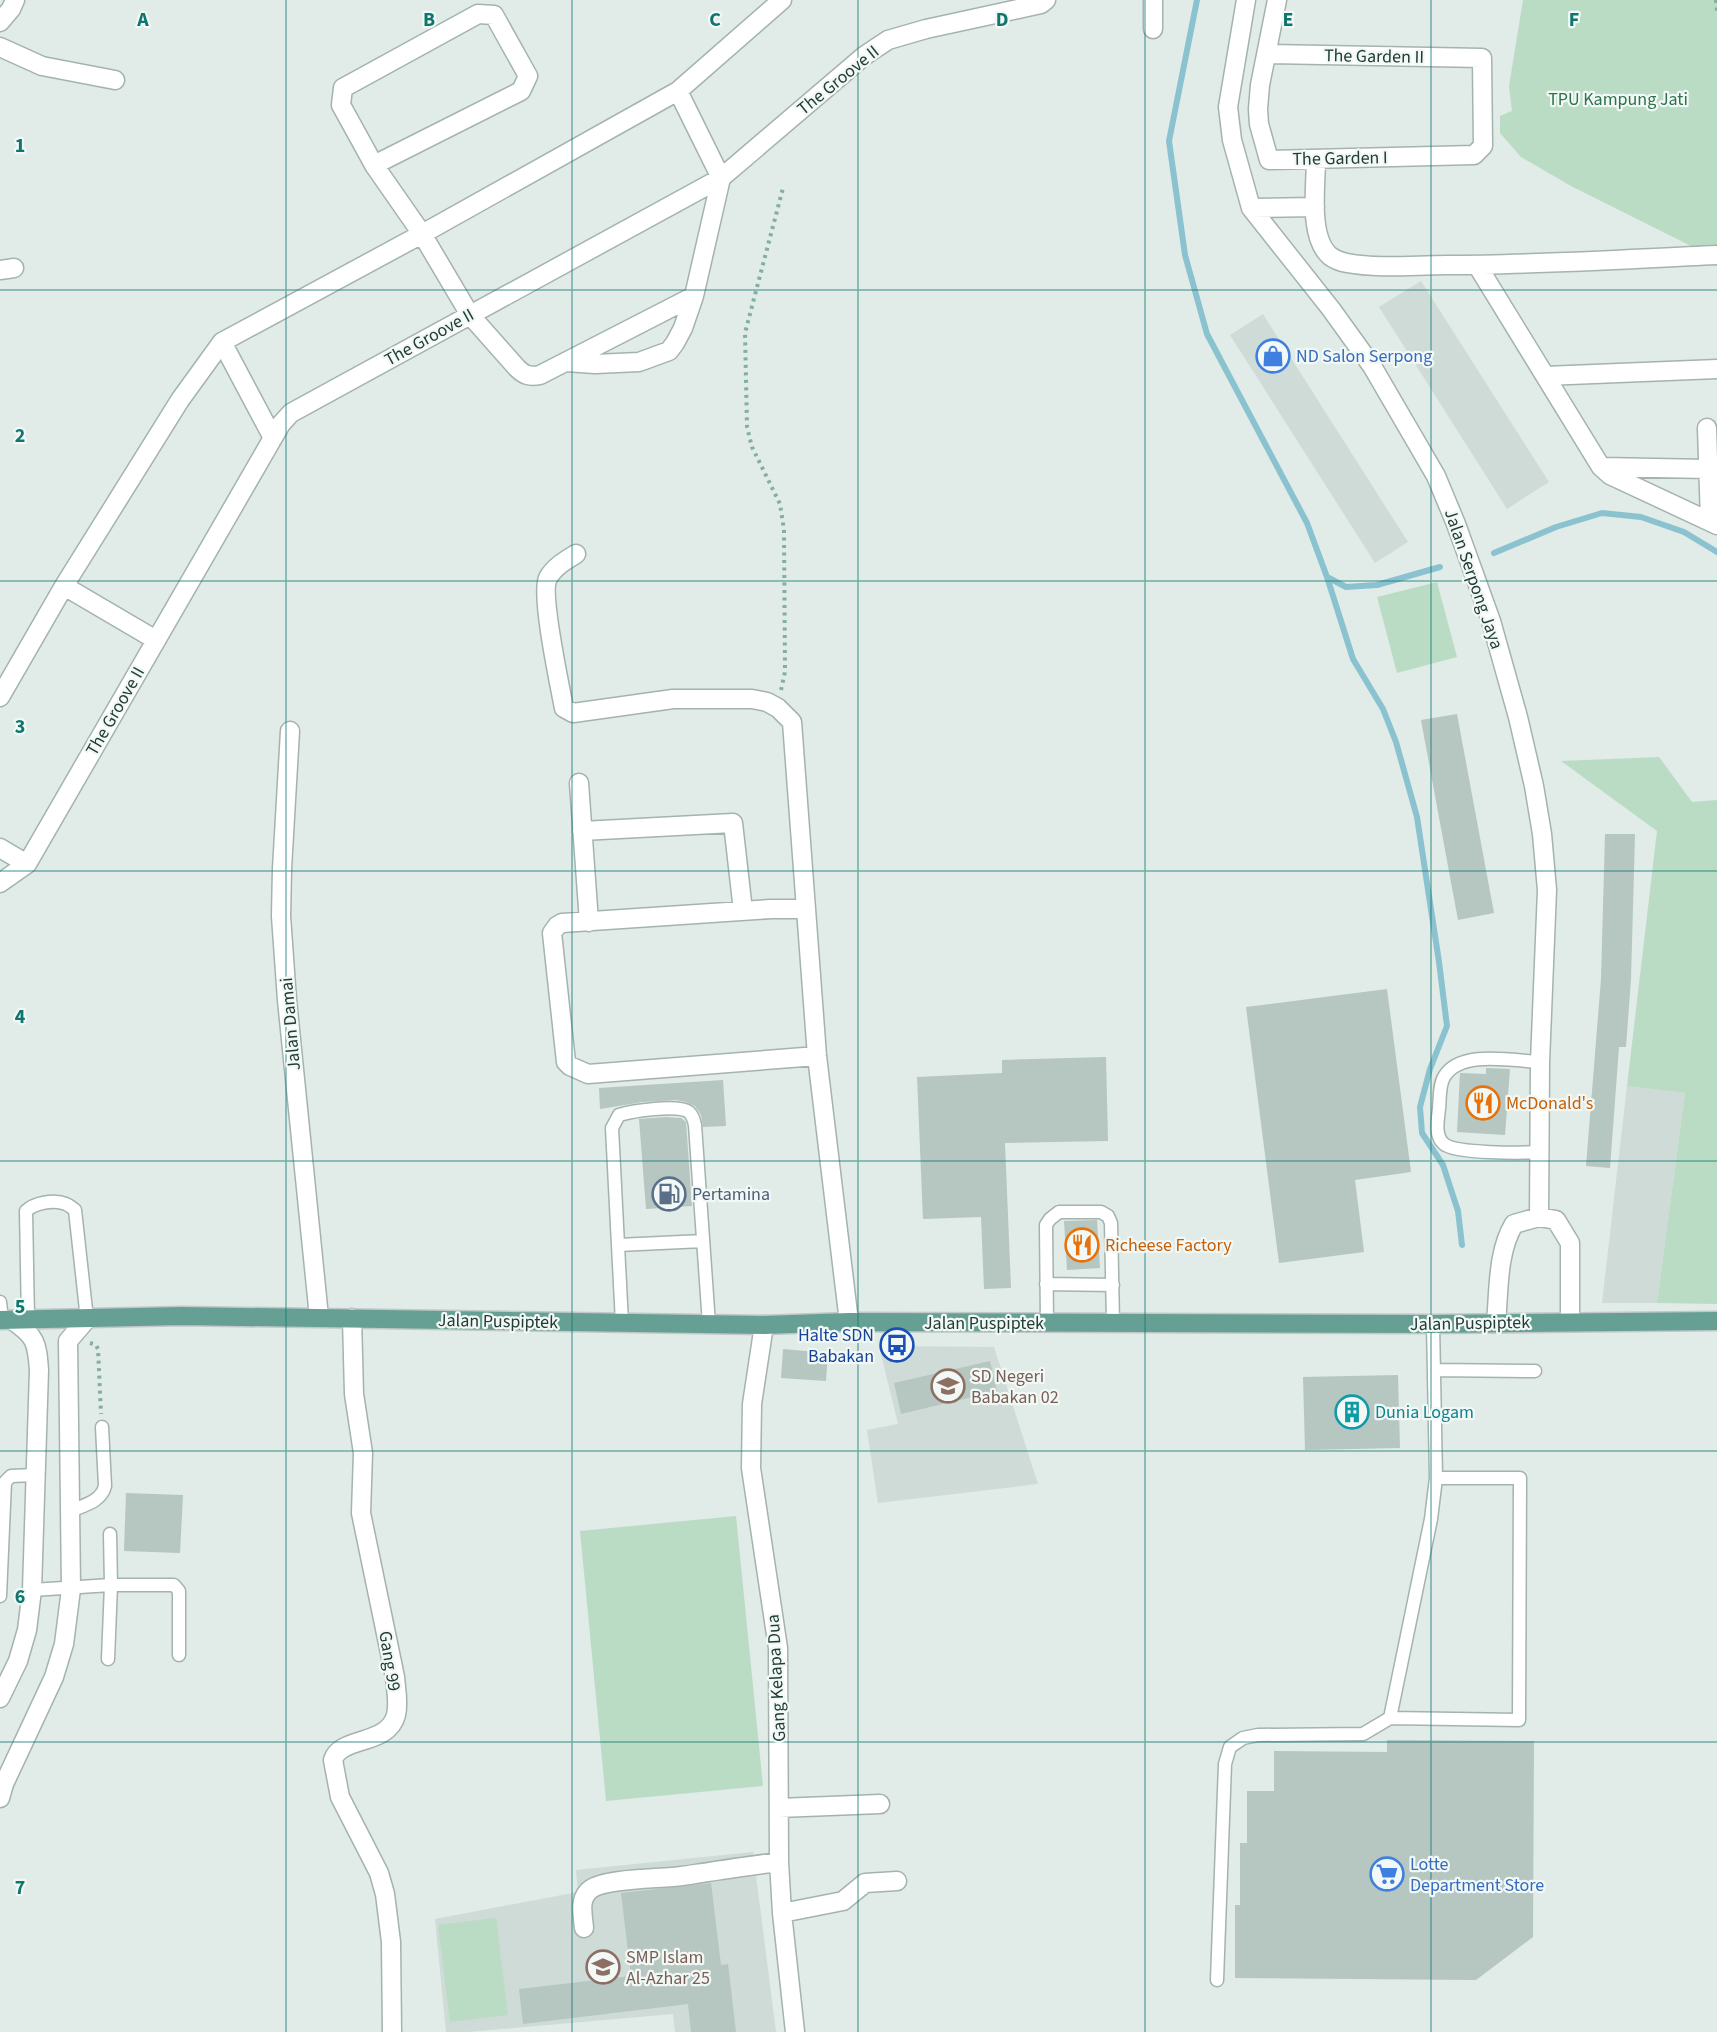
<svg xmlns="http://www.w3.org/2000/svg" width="1717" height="2032" font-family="'Source Sans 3',sans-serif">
	<rect width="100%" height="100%" fill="#e1ebe7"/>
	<path fill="#cfdbd6" d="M1421,281L1549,482L1507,509L1379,307Z
		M1263,314L1408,542L1375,563L1230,335Z
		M1627,1086L1685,1093L1657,1303H1602Z
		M879,1346L994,1347L1038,1484L878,1503L867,1430L898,1424Z
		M753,1852L776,2032H675L673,2014L467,2032H446L435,1919L578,1892L576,1870Z"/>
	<path fill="#badcc5" d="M1523,0H1717V251H1701L1571,186L1521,157L1500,133V116L1512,111L1509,86Z
		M1437,582L1457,657L1397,673L1377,597Z
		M1659,757L1692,802L1717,800V1304L1657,1303L1685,1093L1627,1086L1657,831L1561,761Z
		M736,1516L763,1786L606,1801L580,1531Z
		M496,1918L508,2015L450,2022L438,1925Z"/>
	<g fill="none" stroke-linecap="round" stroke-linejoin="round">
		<path stroke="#8ac2d0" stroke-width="6" d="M1197,0L1169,141L1185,255L1207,334L1307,523L1327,577L1353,659L1383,709L1396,742L1417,817L1439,962L1447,1026L1430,1069L1420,1107L1422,1133L1443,1165L1458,1211L1462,1245
			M1494,553L1556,527L1602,513L1641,517L1684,532L1717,552
			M1327,577L1346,587L1377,585L1440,567"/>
	</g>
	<path fill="#b6c6c0" d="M1457,714L1494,913L1458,920L1421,720Z
		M1605,834H1635L1631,979L1626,1047H1619L1610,1168L1586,1166L1601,979Z
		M1387,989L1411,1172L1355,1180L1364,1252L1279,1263L1246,1007Z
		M1106,1057L1108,1141L1005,1143L1011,1288L984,1289L981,1217L923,1219L917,1077L1002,1073V1060Z
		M1486,1068L1510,1069L1505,1135L1457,1132L1460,1073L1486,1074Z
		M723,1080L726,1126L703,1127L701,1115L695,1106L686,1102L676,1100L643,1102L600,1109L599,1088Z
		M666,1117L681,1118L686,1122L692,1206L646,1209L639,1119Z
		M1097,1220L1100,1268L1067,1270L1064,1221Z
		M783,1349L828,1353L826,1381L781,1378Z
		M990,1361L997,1391L901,1414L894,1383Z
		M1398,1375L1400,1448L1305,1450L1303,1377Z
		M126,1493L183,1495L180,1553L124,1551Z
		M1387,1740L1534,1741L1533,1937L1476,1980L1235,1978V1905H1240V1843H1247V1791H1274V1751L1387,1752Z
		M711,1883L721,1965L728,1964L736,2032H691L688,2004L523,2024L519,1989L631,1976L621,1893Z"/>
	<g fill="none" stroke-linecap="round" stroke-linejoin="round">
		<defs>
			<path id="lane" d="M1540,1062C1514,1061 1460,1049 1444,1077C1439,1085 1440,1099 1439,1109C1438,1119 1434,1136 1444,1144C1456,1154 1523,1153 1541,1152
				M618,1245L703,1241
				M1046,1284L1113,1285
				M0,1302L2,1320
				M28,1320L26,1211C34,1203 54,1199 66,1204C69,1205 72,1208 75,1210L87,1319
				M622,1323L612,1128L619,1115C632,1111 678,1104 689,1112C693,1116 694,1120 695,1125L709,1324
				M1047,1323L1046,1225L1050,1219L1059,1212H1101L1108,1216L1111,1223L1113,1323
				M1434,1370L1535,1371
				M71,1511C84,1505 101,1502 105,1486L102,1427
				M32,1590L111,1585H174L179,1591V1655
				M0,1596L5,1482L11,1476L36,1475
				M108,1659L111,1585L110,1534
				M1390,1718L1519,1720L1520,1478H1436
				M1217,1980L1225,1764L1230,1747L1243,1738L1258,1735L1363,1734L1390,1718L1431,1519L1436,1478L1433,1324"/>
			<path id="street" d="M1246,0L1228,107L1232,140L1251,208L1331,309L1372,366L1436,476L1456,524L1491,621L1518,717L1534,786L1542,834L1547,890L1540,1062L1539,1217
				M0,22L11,9L15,0
				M1153,29V0
				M0,47L42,66L115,80
				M1267,54L1482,58L1483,146L1474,155L1269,160L1259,124L1258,109L1260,85L1277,0
				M1316,159C1316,186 1308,237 1330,256C1334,259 1342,262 1347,263C1379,269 1414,265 1447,265C1537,265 1627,259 1717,255
				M374,165L521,91L528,76L494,15L478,14L343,88L341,105L374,165L422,234L470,315L517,368C524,375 529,377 540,375L694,296
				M1251,208L1315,207
				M1477,265L1601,467L1610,475L1717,525
				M0,270L14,268
				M222,342L273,438
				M566,362L595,364L639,362L669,351L675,343L683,328L694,296L721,178L678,91
				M1545,376L1717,369
				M1707,428L1710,521
				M1601,467L1709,469
				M576,554C566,560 554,567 548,578C540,593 560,687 564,708L573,713L673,699H752L767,702L778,708L792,722L817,1056L849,1322
				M64,586L156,640
				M0,697L64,586L180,400L222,342L422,234L678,91L782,0
				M290,731L282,869L281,916L287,1000L319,1317
				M579,783L589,922
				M582,831L733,823L743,911
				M0,848L27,864
				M0,883L27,864L281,424L291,413L721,178L864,56L888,40L926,29L1041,4L1046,0
				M805,909H771L562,923L557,926L552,933L566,1062L570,1066L588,1074L817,1056
				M352,1318L354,1394L363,1453L361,1513L395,1677C396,1689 399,1703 396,1715C388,1746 340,1736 333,1760L340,1797L379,1873L385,1894L391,1942L392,2032
				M1496,1323C1499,1291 1497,1252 1514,1224L1539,1217L1556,1220L1570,1243V1322
				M764,1325L752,1404L751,1468L778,1648L779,1862L782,1913L795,2032
				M0,1698L18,1661L27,1630L32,1590L39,1370C37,1343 36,1336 12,1320
				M0,1798L4,1784L54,1677L64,1644L71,1589L68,1341L87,1319
				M779,1808L880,1804
				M782,1913L843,1901L865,1883L897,1881
				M584,1928C583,1915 578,1898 591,1889C606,1878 661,1879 682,1876C715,1871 747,1866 779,1862"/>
			<path id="primary" d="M0,1320L182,1316L764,1325L849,1322L1433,1324L1717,1321"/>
		</defs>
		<use href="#lane" stroke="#a4b3ae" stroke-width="15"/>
		<use href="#street" stroke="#a4b3ae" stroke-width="21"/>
		<use href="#primary" stroke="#c1c8c7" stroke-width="21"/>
		<path stroke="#82aea3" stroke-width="4" stroke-dasharray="3 4.5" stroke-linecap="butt" d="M1716,0L1717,11
			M781,690L785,672L784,530L780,504L752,447L747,427L745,333L783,188
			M90,1343L96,1345L98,1349L101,1414"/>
		<use href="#lane" stroke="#fff" stroke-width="12"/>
		<use href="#street" stroke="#fff" stroke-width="18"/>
		<use href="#primary" stroke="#66a094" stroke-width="18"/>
	</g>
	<path fill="none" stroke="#0f766e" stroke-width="1.5" stroke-opacity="0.55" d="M286,0V2032M572,0V2032M858,0V2032M1145,0V2032M1431,0V2032M0,290H1717M0,581H1717M0,871H1717M0,1161H1717M0,1451H1717M0,1742H1717"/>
	<defs>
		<symbol id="shop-ring" viewBox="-11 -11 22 22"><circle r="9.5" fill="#f1f8f5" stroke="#3f7fe0" stroke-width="1.5"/><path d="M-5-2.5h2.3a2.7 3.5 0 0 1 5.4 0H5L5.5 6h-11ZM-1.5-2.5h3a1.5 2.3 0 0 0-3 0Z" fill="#3f7fe0"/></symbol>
		<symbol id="restaurant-ring" viewBox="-11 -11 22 22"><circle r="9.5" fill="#f1f8f5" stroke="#e8710a" stroke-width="1.5"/><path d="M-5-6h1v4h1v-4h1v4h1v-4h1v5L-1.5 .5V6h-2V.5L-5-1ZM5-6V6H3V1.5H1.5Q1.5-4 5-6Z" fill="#e8710a"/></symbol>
		<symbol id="fuel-ring" viewBox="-11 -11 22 22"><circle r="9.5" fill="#f1f8f5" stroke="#5c6f8a" stroke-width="1.5"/><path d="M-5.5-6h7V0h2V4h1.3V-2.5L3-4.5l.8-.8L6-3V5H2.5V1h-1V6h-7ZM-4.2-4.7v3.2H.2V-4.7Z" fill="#5c6f8a"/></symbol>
		<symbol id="bus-ring" viewBox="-11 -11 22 22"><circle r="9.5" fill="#f1f8f5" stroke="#1a4fb4" stroke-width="1.5"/><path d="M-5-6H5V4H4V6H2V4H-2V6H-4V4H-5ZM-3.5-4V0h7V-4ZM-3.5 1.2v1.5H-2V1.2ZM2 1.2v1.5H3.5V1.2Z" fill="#1a4fb4"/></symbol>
		<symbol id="school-ring" viewBox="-11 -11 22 22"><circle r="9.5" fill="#f1f8f5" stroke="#8d6e63" stroke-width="1.5"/><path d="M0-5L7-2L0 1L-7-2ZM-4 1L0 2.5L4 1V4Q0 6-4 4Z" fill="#8d6e63"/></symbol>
		<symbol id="building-ring" viewBox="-11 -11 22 22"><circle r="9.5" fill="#f1f8f5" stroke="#0f9aa8" stroke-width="1.5"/><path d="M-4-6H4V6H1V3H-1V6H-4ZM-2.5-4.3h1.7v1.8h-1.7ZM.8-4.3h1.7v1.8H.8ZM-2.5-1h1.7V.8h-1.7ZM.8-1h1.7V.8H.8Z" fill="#0f9aa8"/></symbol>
		<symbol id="supermarket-ring" viewBox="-11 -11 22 22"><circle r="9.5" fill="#f1f8f5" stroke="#3f7fe0" stroke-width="1.5"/><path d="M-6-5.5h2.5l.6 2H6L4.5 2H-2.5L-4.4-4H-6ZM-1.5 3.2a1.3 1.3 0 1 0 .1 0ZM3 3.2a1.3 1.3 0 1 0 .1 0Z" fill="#3f7fe0"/></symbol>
	</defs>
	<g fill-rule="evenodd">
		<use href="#shop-ring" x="1254" y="337" width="38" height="38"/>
		<use href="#restaurant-ring" x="1464" y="1084" width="38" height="38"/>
		<use href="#fuel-ring" x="650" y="1175" width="38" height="38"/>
		<use href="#restaurant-ring" x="1063" y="1226" width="38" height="38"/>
		<use href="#bus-ring" x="878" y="1326" width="38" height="38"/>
		<use href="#school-ring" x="929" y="1367" width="38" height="38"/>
		<use href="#building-ring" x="1333" y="1393" width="38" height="38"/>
		<use href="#supermarket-ring" x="1368" y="1855" width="38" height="38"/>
		<use href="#school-ring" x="584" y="1948" width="38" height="38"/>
	</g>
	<g text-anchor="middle" stroke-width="4.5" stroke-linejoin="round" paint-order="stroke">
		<g font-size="18" fill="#223c36" stroke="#f1f8f5">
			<text transform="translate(1374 56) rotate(1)" y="6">The Garden II</text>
			<text transform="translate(838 80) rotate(-39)" y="6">The Groove II</text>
			<text transform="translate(1340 158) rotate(-1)" y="6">The Garden I</text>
			<text transform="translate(429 337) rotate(-29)" y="6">The Groove II</text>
			<text transform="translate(1474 579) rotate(71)" y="6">Jalan Serpong Jaya</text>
			<text transform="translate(115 711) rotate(-60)" y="6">The Groove II</text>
			<text transform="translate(290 1024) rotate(-95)" y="6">Jalan Damai</text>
			<text transform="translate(498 1321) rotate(1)" y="6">Jalan Puspiptek</text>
			<text x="984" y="1329">Jalan Puspiptek</text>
			<text transform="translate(1470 1323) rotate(-1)" y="6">Jalan Puspiptek</text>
			<text transform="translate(390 1661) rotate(81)" y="6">Gang 99</text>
			<text transform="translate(776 1678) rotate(-93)" y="6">Gang Kelapa Dua</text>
		</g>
		<g font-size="18" fill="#2c724b" stroke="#f1f8f5">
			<text x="1618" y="105">TPU Kampung Jati</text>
		</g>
		<g font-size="18" fill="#366cbe" stroke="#f1f8f5" text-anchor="start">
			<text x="1296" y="362">ND Salon Serpong</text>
			<text x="1410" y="1870">Lotte<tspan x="1410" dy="21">Department Store</tspan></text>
		</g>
		<g font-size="18" fill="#c56008" stroke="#f1f8f5" text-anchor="start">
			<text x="1506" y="1109">McDonald's</text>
			<text x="1105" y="1251">Richeese Factory</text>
		</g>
		<g font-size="18" fill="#4e5e75" stroke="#f1f8f5" text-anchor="start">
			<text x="692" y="1200">Pertamina</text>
		</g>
		<g font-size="18" fill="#164399" stroke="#f1f8f5" text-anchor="end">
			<text x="874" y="1341">Halte SDN<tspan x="874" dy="21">Babakan</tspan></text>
		</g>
		<g font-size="18" fill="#785e54" stroke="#f1f8f5" text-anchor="start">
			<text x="971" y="1382">SD Negeri<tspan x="971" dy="21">Babakan 02</tspan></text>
			<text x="626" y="1963">SMP Islam<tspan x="626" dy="21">Al-Azhar 25</tspan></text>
		</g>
		<g font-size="18" fill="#0d838f" stroke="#f1f8f5" text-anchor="start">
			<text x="1375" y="1418">Dunia Logam</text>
		</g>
	</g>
	<g font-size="20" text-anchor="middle" font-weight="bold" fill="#0f766e" stroke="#f1f8f5" stroke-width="4.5" stroke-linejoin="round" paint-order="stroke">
		<text x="143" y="26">A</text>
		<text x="429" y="26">B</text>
		<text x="715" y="26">C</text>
		<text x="1002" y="26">D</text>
		<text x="1288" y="26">E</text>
		<text x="1574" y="26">F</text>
		<text x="20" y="152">1</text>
		<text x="20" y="442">2</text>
		<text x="20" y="733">3</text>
		<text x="20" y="1023">4</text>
		<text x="20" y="1313">5</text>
		<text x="20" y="1603">6</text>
		<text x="20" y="1894">7</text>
	</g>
</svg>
